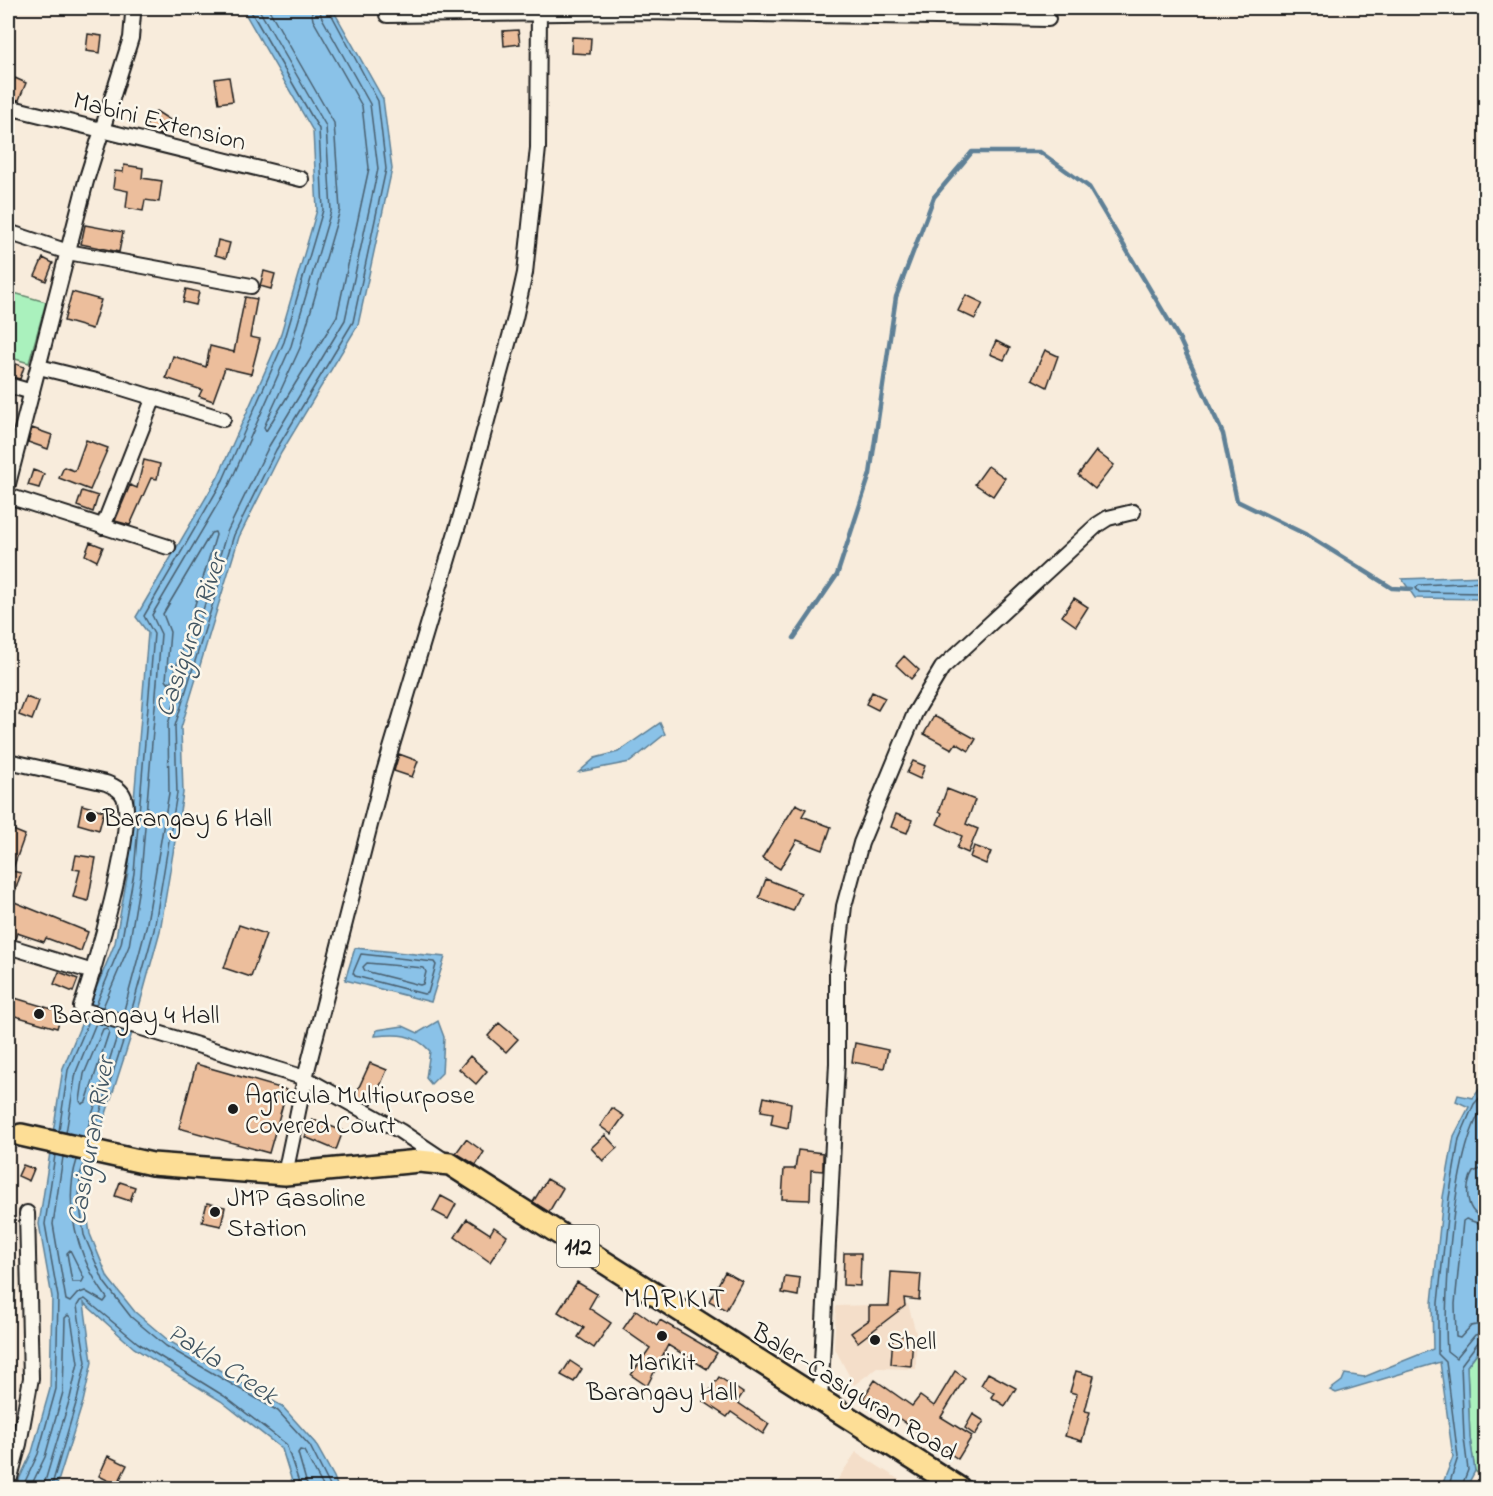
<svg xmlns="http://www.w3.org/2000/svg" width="1493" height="1496" font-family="'Indie Flower',sans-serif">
	<rect width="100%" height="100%" fill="#f8ecdc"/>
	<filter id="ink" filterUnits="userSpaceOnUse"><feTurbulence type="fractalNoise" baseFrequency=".0167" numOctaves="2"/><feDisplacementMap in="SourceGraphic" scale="12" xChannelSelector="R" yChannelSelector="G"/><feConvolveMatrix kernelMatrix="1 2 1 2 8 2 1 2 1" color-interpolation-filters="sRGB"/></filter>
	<g filter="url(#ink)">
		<path fill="#f4dec9" d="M908,1304L916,1333V1369L877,1368L854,1385L834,1347L836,1306Z
			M856,1452L912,1488H832Z"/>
		<path fill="#aaf1bd" stroke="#63866c" stroke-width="1.5" d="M14,293L46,302L29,363L8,357V316Z
			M1485,1342V1374L1483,1378L1486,1385L1485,1478L1475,1471L1470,1438L1467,1366Z"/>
		<path fill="#8ac2e8" stroke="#5e8096" stroke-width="1.5" d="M242,8H332L383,99L392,169L358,325L281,453L239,537L181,728L183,793L160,931L131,1036L86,1176L85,1200L90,1234L108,1278L135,1312L169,1341L282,1406L315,1443L334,1477L338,1488H294L282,1449L221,1401L134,1348L84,1303L92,1362L83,1402L56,1488H15L32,1452L50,1389L52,1297L39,1224L63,1068L115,943L128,872L148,633L136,617L218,477L279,340L317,210L313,131Z
			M1485,576V599L1415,598L1402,579Z
			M660,723L665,734L630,762L579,772L595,758L618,752Z
			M355,948L445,957L431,1002L345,980Z
			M438,1021L444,1037L442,1073L431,1084L426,1078L430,1051C414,1033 397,1034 375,1036L377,1030L403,1026L418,1033Z
			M1485,1082L1486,1165L1482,1186L1486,1238L1485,1342L1467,1366L1470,1438L1475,1471L1466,1488H1441L1453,1457L1440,1362L1336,1393L1330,1390L1342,1381L1345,1374L1364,1377L1433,1349L1432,1303L1443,1197L1454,1136L1469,1107L1456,1101L1458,1095L1473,1098Z"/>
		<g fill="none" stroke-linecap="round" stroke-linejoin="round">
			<path stroke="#485e6e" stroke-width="1.5" d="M268,8L334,123L340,210L300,348L264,427L266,431L337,316L369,168L362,106L313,20L311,8
				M215,532L216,535L172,681L168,683L166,680L170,632L163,614L211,533Z
				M1486,582L1419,585L1416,588L1419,592L1486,593
				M361,954L434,962L436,965L428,993L424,994L355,976L353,973Z
				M367,963L424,968L426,972L423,984L420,985L365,971L363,967Z
				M96,1005L121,944L134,873L154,634L144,616L223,480L284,342L323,210L319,129L249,8
				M103,1007L129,946L141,875L161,634L152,615L230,483L291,346L331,211L326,126L258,8
				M123,1014L146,928L169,793L168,724L227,532L269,446L345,320L378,169L370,104L321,16L320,8
				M130,1016L154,930L177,793L175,726L234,535L276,450L353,322L386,169L378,101L328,8
				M107,1028L109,1032L86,1102L82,1104L80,1101L84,1074L103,1029Z
				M1486,1104C1453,1142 1443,1299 1447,1351L1456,1358L1475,1335L1486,1332
				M59,1131L68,1070L89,1021
				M66,1133L76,1072L96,1023
				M85,1137L119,1030
				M92,1138L126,1032
				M63,1157L53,1224L66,1300L70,1302L77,1294L85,1291L104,1302L107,1298C79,1260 62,1206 77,1160
				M85,1161L80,1175L79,1200L84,1235L104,1282L131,1317L166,1346L278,1411L310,1446L331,1488
				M1486,1167L1473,1172C1464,1186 1465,1216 1486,1217
				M1486,1226L1466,1219L1463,1221L1455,1304L1456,1337L1460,1338L1471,1326L1486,1323
				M70,1250L84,1278L82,1282H72L67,1253Z
				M22,1488L38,1454L56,1389L58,1297L45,1224L55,1155
				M30,1488L45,1457L63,1392L65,1318L68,1315L71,1318L78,1363L70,1398L43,1488
				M51,1488L77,1400L86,1362L77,1306L80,1301L85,1299L138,1343L224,1396L286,1444L301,1488
				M308,1488L298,1453L300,1450L304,1451L324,1488
				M1448,1488L1458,1457L1446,1362L1438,1354V1303L1449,1198L1459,1139L1474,1104L1486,1091
				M1461,1488L1468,1470L1464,1438L1461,1365L1479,1341L1486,1339"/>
			<path stroke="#5e8096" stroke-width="4.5" d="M794,638L837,575L870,474L896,297L934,197L972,152H1040L1089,187L1179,338L1223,434L1237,501L1307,535L1392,588L1412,589"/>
		</g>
		<path fill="#ecbe9c" stroke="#1c1c1c" stroke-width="1.5" d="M518,30L520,44L504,46L503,31Z
			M88,34L102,36L100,53L86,51Z
			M572,37L591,38L590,54L571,53Z
			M229,77L233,101L219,103L215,79Z
			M15,78L26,83L19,100L8,98Z
			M156,111L170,120L160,135L146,126Z
			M124,165L143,168L142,178L162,181L159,202L145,200L143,211L126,208L128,191L113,188L115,171L123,172Z
			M85,225L123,232L119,252L81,244Z
			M218,240L230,243L226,258L215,255Z
			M43,258L53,263L46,281L35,276Z
			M264,271L275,274L271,289L260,286Z
			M186,289L199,292L196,305L183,302Z
			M72,292L101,300L92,329L64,321Z
			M966,295L983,303L975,319L958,311Z
			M245,297L257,299L250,337L260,339L251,374L225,368L213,401L199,396L202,390L166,378L173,356L206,367L210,346L234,352Z
			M996,341L1010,348L1004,360L990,354Z
			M1045,350L1058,356L1047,387L1032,379Z
			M8,361L24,367L20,379L8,376Z
			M32,428L52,435L48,449L28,442Z
			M86,440L108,448L90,490L59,478L64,467L75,471Z
			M1096,451L1114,465L1095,489L1078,475Z
			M144,460L160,464L157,479L151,478L130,525L115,521L130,485L137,488Z
			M988,466L1005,478L993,496L975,484Z
			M33,470L44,474L39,488L28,485Z
			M82,491L98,496L93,512L77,506Z
			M90,542L103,547L97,561L85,555Z
			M1074,598L1088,607L1076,626L1062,616Z
			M904,656L919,670L911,679L896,665Z
			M872,692L885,698L878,710L866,704Z
			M26,697L39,702L32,720L19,715Z
			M934,716L976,739L969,751L956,743L952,749L924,734Z
			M399,754L418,761L412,777L394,771Z
			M913,761L925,766L920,779L907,773Z
			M947,789L975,800L966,824L978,829L968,853L957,848L962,836L937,824L942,813L939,811Z
			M796,804L806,809L802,816L831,827L823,850L797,840L780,869L762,858Z
			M82,805L104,811L99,830L78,824Z
			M896,814L912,820L907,833L891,827Z
			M8,828L25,835L12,871L21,873L12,901L88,932L81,951L46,938L44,942L17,933L15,939L8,937Z
			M974,846L991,852L986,864L970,857Z
			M76,855L96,858L88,901L73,897L80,870L73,869Z
			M766,879L801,893L793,911L759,898Z
			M239,925L266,934L251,977L224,968Z
			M59,972L78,979L73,992L54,984Z
			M8,996L62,1012L57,1028L8,1014Z
			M499,1023L518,1039L506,1052L488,1036Z
			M855,1043L888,1050L884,1068L852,1062Z
			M470,1056L487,1071L476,1084L459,1069Z
			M370,1063L387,1070L372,1104L355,1096Z
			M196,1064L287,1090L269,1153L179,1128Z
			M764,1097L791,1103L788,1128L771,1124L773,1113L761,1111Z
			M612,1108L624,1116L611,1134L600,1126Z
			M312,1119L343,1131L336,1150L305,1137Z
			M605,1135L617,1148L603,1161L591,1148Z
			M466,1139L484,1152L476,1165L456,1153Z
			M798,1150L823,1153V1171L811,1170L810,1200L782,1199L784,1169H795Z
			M23,1165L34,1169L29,1181L18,1176Z
			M547,1179L563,1188L549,1212L533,1202Z
			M120,1182L135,1187L130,1201L115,1196Z
			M441,1196L456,1204L448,1219L433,1211Z
			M207,1203L225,1207L221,1226L202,1222Z
			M467,1219L490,1234L494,1227L507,1236L490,1262L455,1237Z
			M844,1253H861L860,1286L843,1285Z
			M725,1272L742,1281L726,1310L709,1301Z
			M891,1272L921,1274L919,1300L904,1298L905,1306L858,1342L851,1333L869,1320V1306H889Z
			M785,1276L800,1278L798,1296L782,1293Z
			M577,1282L597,1294L589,1308L611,1323L594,1348L578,1337L584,1328L558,1312Z
			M636,1310L657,1325L660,1320L717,1353L707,1369L668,1345L647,1386L631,1375L650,1348L623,1329Z
			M893,1335L913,1337L911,1366L891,1364Z
			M570,1361L582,1369L574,1382L561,1375Z
			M955,1371L965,1378L941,1417L972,1436L958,1459L878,1404L876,1407L863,1398L875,1380L912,1406L920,1396L934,1406Z
			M1076,1371L1094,1376L1085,1411L1090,1412L1082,1441L1065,1436L1077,1394L1070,1392Z
			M988,1373L1016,1388L1005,1406L991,1397L994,1393L981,1385Z
			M719,1377L743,1393L737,1402L769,1424L763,1434L731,1412L727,1417L703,1401Z
			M973,1414L984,1421L975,1435L965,1428Z
			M108,1456L127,1465L117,1485L99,1476Z"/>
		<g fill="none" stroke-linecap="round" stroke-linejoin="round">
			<defs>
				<path id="street" d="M387,8V15L646,12L1048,19
					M8,107L301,179
					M8,232L68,252L251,286
					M39,367L116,386L223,419
					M8,385L32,392
					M8,484L86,181L131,38L133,14
					M8,496L168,547
					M103,527L154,397
					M8,761L106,783C113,786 121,789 124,797C136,829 94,971 81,1007L83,1010L305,1078L400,1131L445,1161
					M8,946L93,972
					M285,1174L305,1078L381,782L462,512L515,318L525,273L538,148L539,8
					M820,1402L837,1063V967L844,906L861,843L915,713L942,668L1097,525L1108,518L1133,512
					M8,1485L19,1444L31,1378L27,1213"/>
				<path id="primary" d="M21,1135L152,1164L285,1174L419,1161L450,1164L959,1488"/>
			</defs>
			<use href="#street" stroke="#1c1c1c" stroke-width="18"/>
			<use href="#primary" stroke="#1c1c1c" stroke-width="26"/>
			<use href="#street" stroke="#fbf7ec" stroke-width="14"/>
			<use href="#primary" stroke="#fdde96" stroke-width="21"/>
		</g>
	</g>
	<g fill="#1c1c1c" stroke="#fbf7ec" stroke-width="2">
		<circle cx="91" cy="817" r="6"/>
		<circle cx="39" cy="1014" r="6"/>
		<circle cx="233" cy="1109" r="6"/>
		<circle cx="215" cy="1212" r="6"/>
		<circle cx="662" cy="1336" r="6"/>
		<circle cx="875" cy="1340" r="6"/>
	</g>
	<g text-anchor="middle" stroke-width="5" stroke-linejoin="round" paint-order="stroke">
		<rect fill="#fbf7ec" stroke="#5f5e5a" stroke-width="1.5" x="557" y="1225" width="42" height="42" rx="4.5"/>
		<g font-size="24" font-weight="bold" fill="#1c1c1c">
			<text x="578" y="1254">112</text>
		</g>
		<g font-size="26" fill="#1c1c1c" stroke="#fbf7ec">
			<text transform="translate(160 120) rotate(14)" y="9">Mabini Extension</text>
			<text transform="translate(855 1391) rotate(32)" y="9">Baler-Casiguran Road</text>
		</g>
		<g font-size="26" fill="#1c1c1c" stroke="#fbf7ec" text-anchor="start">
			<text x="103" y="826">Barangay 6 Hall</text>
			<text x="51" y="1023">Barangay 4 Hall</text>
			<text x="245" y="1103">Agricula Multipurpose<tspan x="245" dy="30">Covered Court</tspan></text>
			<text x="227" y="1206">JMP Gasoline<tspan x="227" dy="30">Station</tspan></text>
			<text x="887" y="1349">Shell</text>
			<text x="662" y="1370" text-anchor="middle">Marikit<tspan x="662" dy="30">Barangay Hall</tspan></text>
		</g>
		<g font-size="27" font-style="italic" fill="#425663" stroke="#fbf7ec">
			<text transform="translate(190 635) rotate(-71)" y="9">Casiguran River</text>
			<text transform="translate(90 1141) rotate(-80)" y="9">Casiguran River</text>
			<text transform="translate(223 1363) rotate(33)" y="9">Pakla Creek</text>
		</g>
		<g font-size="28" letter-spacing="1.5" fill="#1c1c1c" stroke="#fbf7ec">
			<text x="675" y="1307">MARIKIT</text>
		</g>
	</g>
	<rect width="1493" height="1496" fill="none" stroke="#fbf7ec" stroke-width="30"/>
	<rect x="15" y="15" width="1463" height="1466" fill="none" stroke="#1c1c1c" stroke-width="2" filter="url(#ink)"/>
</svg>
